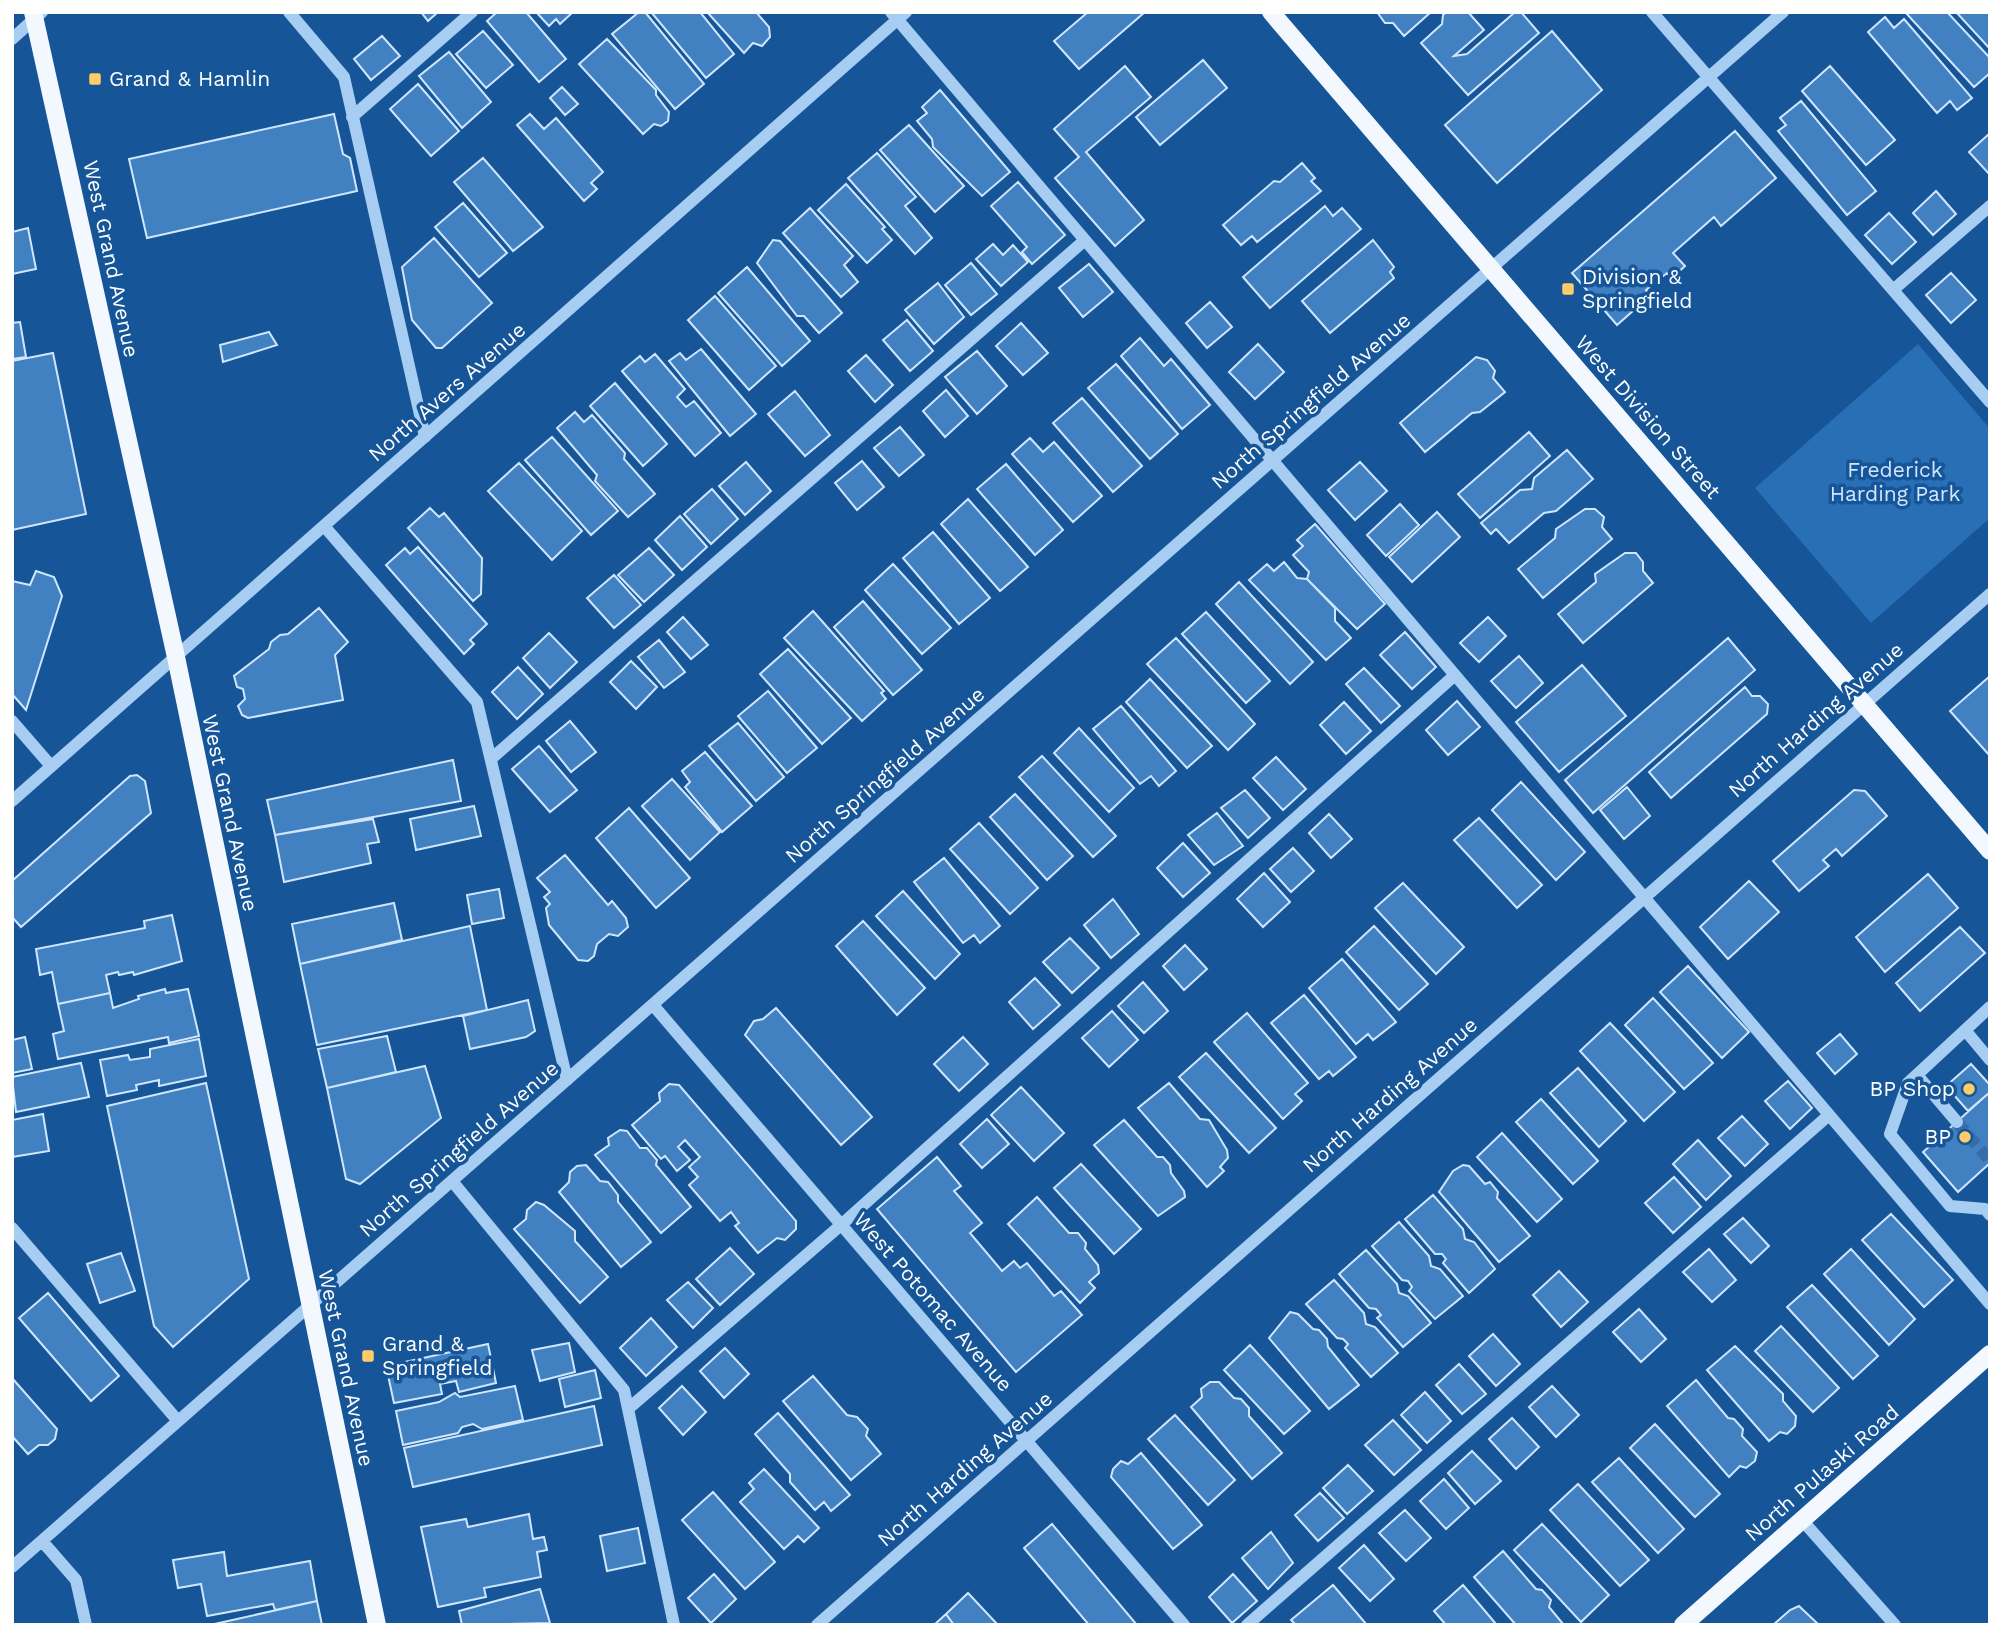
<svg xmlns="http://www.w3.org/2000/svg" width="2002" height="1637" font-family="'Work Sans',sans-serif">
	<rect width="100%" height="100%" fill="#155598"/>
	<path fill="#286fb6" d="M1918,344L1990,429V518L1871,623L1755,488Z"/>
	<path fill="#4281c1" stroke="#cfe6fd" stroke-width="2" d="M421,12H438L428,21Z
		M497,12H526L566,59L539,82L487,21Z
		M536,12H573L560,24L556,19L549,26Z
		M639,12H645L704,84L675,109L612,34Z
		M651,12H700L734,54L706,78Z
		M707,12H756L769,27L770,37L762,46L753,43L744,53Z
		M1088,12H1145L1079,69L1054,41Z
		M1377,12H1431L1404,36L1393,23H1385Z
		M1446,12H1468L1484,30L1454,56L1467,54L1515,12H1521L1539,33L1468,95L1421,43L1442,24L1443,15Z
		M1905,12H1947L1990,58V73L1974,87Z
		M1956,12H1990V49Z
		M1885,17L1894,28L1904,19L1972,98L1957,110L1950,101L1937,113L1868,32Z
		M483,31L513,65L486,88L456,54Z
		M1552,31L1602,90L1497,183L1445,125Z
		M382,36L400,56L371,80L354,59Z
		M607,39L656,90V95L669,112L668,121L661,126L654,124L643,134L579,64Z
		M449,52L491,102L462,128L419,76Z
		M1203,60L1227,88L1160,145L1136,117Z
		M1125,66L1151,97L1086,152L1144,220L1115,246L1055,178L1079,157L1054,129Z
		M1830,66L1895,140L1866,165L1802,91Z
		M418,84L459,131L431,156L390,109Z
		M562,87L578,104L565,115L550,98Z
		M940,90L1010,172L982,196L933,147L932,139L917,121L927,113L922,107Z
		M1801,101L1876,191L1847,215L1778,131L1786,125L1780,118Z
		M334,114L343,154L350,158L357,191L147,238L129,159Z
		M530,114L544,129L556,118L603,172L591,183L597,189L584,201L517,125Z
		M909,125L964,186L935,212L880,150Z
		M1735,131L1776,178L1721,226L1714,217L1673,253L1685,266L1672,278L1667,273L1646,290L1651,295L1617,325L1572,273Z
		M1990,133V175L1969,152Z
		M877,153L916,197L905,206L932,238L915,254L848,178Z
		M483,158L543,227L513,251L454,182Z
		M1302,163L1315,178L1311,181L1321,191L1257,242L1252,236L1241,245L1223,225L1274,181L1280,182Z
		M1018,182L1065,235L1032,264L1022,252L1027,247L991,206Z
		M846,184L885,227L882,229L892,240L867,263L818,210Z
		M1936,191L1956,214L1933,235L1913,213Z
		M463,203L507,253L479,277L435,227Z
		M1325,206L1333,216L1342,208L1361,229L1270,308L1243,277Z
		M810,208L853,256L844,265L858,282L841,297L783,233Z
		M1889,213L1916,242L1892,264L1865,235Z
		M28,228L36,269L12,274V232Z
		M434,238L492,303L442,348H436L412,320L402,267Z
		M773,240L780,241L842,313L819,333L804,316H797L757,263Z
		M1373,240L1394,267L1390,272L1394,278L1330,333L1302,301Z
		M993,244L1003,255L1013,245L1028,262L1001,286L976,259Z
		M971,263L997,294L971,315L945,285Z
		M1089,264L1113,292L1083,317L1059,288Z
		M747,267L810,341L782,366L718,293Z
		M1951,273L1976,300L1951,323L1926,295Z
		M938,283L964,317L934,344L905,310Z
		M715,296L776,366L749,390L688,320Z
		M1210,302L1232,327L1207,348L1186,323Z
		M907,320L933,351L910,371L883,340Z
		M20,322L26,357L12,359V323Z
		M1021,323L1048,353L1023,375L996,346Z
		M269,332L277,345L223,362L220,345Z
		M1140,338L1164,366L1171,359L1210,405L1182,429L1121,356Z
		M1258,344L1284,372L1255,399L1229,372Z
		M701,349L756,414L730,436L669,361L680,353L686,360Z
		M977,351L1007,386L977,414L945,377Z
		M53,353L86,514L12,530V361Z
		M655,354L685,389L677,397L686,407L694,401L721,433L695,456L622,371L640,356L645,362Z
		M866,355L893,385L875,402L848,371Z
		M1476,357L1487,360L1495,371L1493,378L1505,392L1480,412L1472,413L1425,452L1400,423Z
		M1116,364L1178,434L1150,459L1088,388Z
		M615,383L667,444L643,466L590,406Z
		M946,390L968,416L945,437L923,411Z
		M795,391L830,435L805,456L768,414Z
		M1082,398L1142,466L1113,492L1053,423Z
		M575,412L584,422L592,415L625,453L624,459L655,494L628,517L595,481L597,475L557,428Z
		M900,427L924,455L899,476L874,448Z
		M1529,432L1550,456L1480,518L1458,494Z
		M552,437L618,511L591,535L525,460Z
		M1030,438L1043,452L1054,442L1102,496L1073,522L1012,454Z
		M1567,450L1593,479L1556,511L1544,513L1509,543L1496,529L1491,534L1481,523L1520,490L1532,489L1534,478Z
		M862,461L884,487L857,510L835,483Z
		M746,462L771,491L745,515L719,486Z
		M1360,462L1387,491L1355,520L1328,490Z
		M519,463L582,531L552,560L488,491Z
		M1006,464L1063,530L1035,555L977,489Z
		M712,489L738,519L711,544L684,514Z
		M968,499L1028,567L1000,591L941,524Z
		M1400,504L1419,525L1386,556L1367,535Z
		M430,508L439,517L444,513L482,558L481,594L473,601L408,528Z
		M1585,509H1595L1604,517L1602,527L1612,539L1543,598L1518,569L1555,538L1556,529Z
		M1437,512L1460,537L1412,582L1389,557Z
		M680,516L707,547L682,570L655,540Z
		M1315,524L1385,604L1357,629L1307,579L1309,572L1293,555L1303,546L1297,540Z
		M933,532L990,598L959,624L903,558Z
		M418,547L487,624L470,640L474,644L464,654L386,565L405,548L410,554Z
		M649,548L674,575L644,602L618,575Z
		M1625,553H1636L1643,562V571L1653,583L1583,643L1558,614L1596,582L1595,574Z
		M1284,562L1297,578L1307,579L1335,608V621L1351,638L1326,660L1249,580L1267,564L1274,571Z
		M893,564L951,628L922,654L865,590Z
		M36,571L54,577L62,596L26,710L12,694V581L30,585Z
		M614,575L641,605L614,628L587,598Z
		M1239,582L1313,662L1290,684L1216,604Z
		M863,601L922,670L893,695L834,627Z
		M319,608L348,642L335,655L343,700L248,718L242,715L238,706L245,699L243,689L237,687L234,676L269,649L271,642L280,635L288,634Z
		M813,611L884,691L881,693L886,699L862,721L784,638Z
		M1206,612L1270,681L1246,703L1182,634Z
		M683,617L708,645L691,659L667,632Z
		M1488,617L1506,636L1479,662L1460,643Z
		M1405,632L1436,667L1412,689L1380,655Z
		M549,633L577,662L550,688L523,658Z
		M1176,638L1255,724L1228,750L1147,664Z
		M1728,638L1755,670L1593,813L1565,780Z
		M659,640L685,672L664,688L638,657Z
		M788,649L851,718L822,744L760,674Z
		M1519,656L1543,683L1516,708L1491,681Z
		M631,661L657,687L636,709L610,682Z
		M1582,665L1626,716L1559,772L1516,722Z
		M518,667L543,694L517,719L492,692Z
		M1364,668L1400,706L1381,723L1346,684Z
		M1990,676V756L1950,711Z
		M1150,679L1212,746L1187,768L1126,702Z
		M1745,687L1752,696H1760L1768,704L1767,714L1671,798L1649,772Z
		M768,691L817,748L787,773L738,716Z
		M1457,701L1480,727L1448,755L1426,730Z
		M1344,702L1371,731L1346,754L1320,725Z
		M1121,706L1176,771L1159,786L1151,776L1140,784L1093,729Z
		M570,721L596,752L571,772L546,741Z
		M738,723L784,777L756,801L709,746Z
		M1079,728L1134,788L1109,812L1054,753Z
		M539,746L577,790L550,812L512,769Z
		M705,752L752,806L722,832L685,787L690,782L682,771Z
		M1042,756L1116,836L1093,857L1019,777Z
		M1276,757L1306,789L1283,810L1253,778Z
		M453,760L461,801L275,835L267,800Z
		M137,775L145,781L151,813L21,927L12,917V881L130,776Z
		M672,779L720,832L690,860L642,806Z
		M1521,782L1585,852L1556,880L1492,810Z
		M1627,787L1650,816L1624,839L1600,810Z
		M1245,790L1270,818L1248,838L1221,808Z
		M1854,790L1865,791L1887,816L1842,856L1836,849L1823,860L1829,866L1799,891L1773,861Z
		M1015,794L1073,856L1047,880L990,817Z
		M474,806L481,836L416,850L410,819Z
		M629,808L690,878L656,908L596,838Z
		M1217,813L1243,846L1214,865L1188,835Z
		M1329,814L1352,839L1331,858L1309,833Z
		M1479,818L1542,885L1517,908L1454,840Z
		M373,819L379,842L367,844L371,863L284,882L275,835Z
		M979,823L1038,888L1010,914L950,849Z
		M1183,843L1210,873L1183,897L1157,868Z
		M1293,848L1314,871L1291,892L1270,869Z
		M565,855L608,905L612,901L626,918L628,927L618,936L609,934L597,944L594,956L588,961L578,960L549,925L546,908L550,904L544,897L550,892L537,878Z
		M944,858L1000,926L980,943L974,935L963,943L914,882Z
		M1264,873L1290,902L1263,927L1237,899Z
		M1928,874L1958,908L1885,972L1856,937Z
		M1749,881L1779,912L1728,959L1700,927Z
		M1403,883L1464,947L1436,974L1375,908Z
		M499,889L504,918L472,924L467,895Z
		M903,891L960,954L935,979L876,916Z
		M1113,899L1139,934L1111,958L1084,925Z
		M394,903L402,940L300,964L292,924Z
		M172,915L182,961L134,975L133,972L119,975L118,972L106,975L110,993L58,1004L52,972L40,975L36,949L145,928L144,921Z
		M863,921L925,988L897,1015L836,946Z
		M470,926L487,1010L317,1045L300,964Z
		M1374,926L1428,984L1399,1010L1346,952Z
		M1960,927L1985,953L1920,1011L1896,983Z
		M1070,938L1099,968L1072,993L1043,962Z
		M1185,945L1207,969L1184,990L1163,966Z
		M1342,959L1396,1022L1373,1040L1368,1034L1356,1044L1309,988Z
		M1688,966L1749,1032L1722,1058L1660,992Z
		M1035,978L1060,1005L1033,1029L1009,1002Z
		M1143,982L1168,1011L1144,1033L1118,1006Z
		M165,989L166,993L188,989L199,1036L169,1043L168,1037L58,1059L53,1034L64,1031L58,1004L110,993L113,1008L139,999L138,996Z
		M1304,995L1356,1057L1333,1076L1329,1071L1319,1079L1271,1023Z
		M1653,998L1713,1063L1684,1089L1625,1025Z
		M528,1000L535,1031L526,1037L470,1049L463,1016Z
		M776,1008L872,1117L841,1145L745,1035L754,1021L763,1019Z
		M1112,1011L1138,1040L1109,1067L1082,1038Z
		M1247,1013L1308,1083L1295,1094L1302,1101L1283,1119L1214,1042Z
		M1610,1023L1675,1092L1644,1121L1580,1051Z
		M1840,1034L1857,1054L1835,1074L1817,1053Z
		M387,1036L396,1072L327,1088L318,1049Z
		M25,1037L32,1069L12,1073V1040Z
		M963,1037L988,1064L959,1091L934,1064Z
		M199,1039L206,1076L159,1086V1080L136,1085L137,1090L107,1096L100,1060L128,1055L130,1060L150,1057V1049Z
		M1206,1053L1276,1128L1249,1153L1179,1077Z
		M81,1063L89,1097L16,1112L12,1077Z
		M1971,1064L1990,1085V1092L1968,1111L1946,1086Z
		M425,1066L441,1118L360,1184L346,1179L327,1088Z
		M1578,1068L1626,1121L1599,1147L1550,1093Z
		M1788,1081L1812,1108L1790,1129L1765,1101Z
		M206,1083L249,1279L173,1347L154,1326L107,1106Z
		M1169,1083L1200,1119L1209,1120L1227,1150L1228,1158L1220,1167L1224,1171L1207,1187L1138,1108Z
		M669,1084L679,1085L796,1221V1229L785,1240L777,1238L758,1253L735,1226L739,1223L731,1212L720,1221L689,1185L698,1177L689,1167L700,1157L685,1140L678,1147L690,1160L677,1171L665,1156L661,1159L632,1125L660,1101L659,1093Z
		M1021,1087L1064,1133L1034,1161L991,1115Z
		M1990,1092V1163L1958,1192L1923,1152Z
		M1541,1099L1598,1161L1573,1184L1516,1122Z
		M43,1114L49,1151L12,1157V1120Z
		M1742,1116L1768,1144L1745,1166L1718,1138Z
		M987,1119L1009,1144L982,1168L960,1144Z
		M1124,1120L1157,1157H1163L1170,1165L1171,1173L1184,1191L1185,1197L1158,1216L1094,1145Z
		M620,1130L627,1131L640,1148H647L657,1160L656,1165L691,1207L661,1233L595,1155L609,1145L608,1138Z
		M1502,1133L1562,1199L1537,1222L1477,1157Z
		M1698,1140L1731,1176L1706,1200L1673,1164Z
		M937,1157L961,1186L954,1191L982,1223L970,1233L1002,1271L1014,1261L1020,1268L1027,1263L1054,1296L1061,1291L1082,1315L1016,1372L877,1209Z
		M1081,1164L1141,1229L1114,1254L1054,1188Z
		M586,1165L600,1181L608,1182L618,1195V1202L651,1242L621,1267L559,1192L569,1182L570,1172L577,1166Z
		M1463,1165L1469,1166L1485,1184L1490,1182L1498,1192L1497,1198L1530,1236L1499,1262L1439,1192L1453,1171Z
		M1674,1177L1701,1207L1673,1233L1645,1203Z
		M1433,1195L1463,1229L1465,1239L1474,1242L1495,1269L1469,1293L1443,1263L1446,1259L1442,1254H1435L1405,1219Z
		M1037,1197L1069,1233H1078L1086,1243L1085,1249L1098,1265L1099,1273L1089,1282L1095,1288L1080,1303L1008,1224Z
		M536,1202L544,1205L575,1231V1241L608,1277L580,1303L514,1229L526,1219L527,1210Z
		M1891,1214L1953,1280L1924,1307L1862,1240Z
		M1743,1218L1769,1246L1751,1263L1724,1234Z
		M1399,1222L1429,1256L1431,1266L1440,1269L1463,1296L1435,1319L1409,1291L1412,1287L1408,1281L1402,1280L1372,1246Z
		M730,1248L754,1274L720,1305L696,1279Z
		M1709,1249L1736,1280L1712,1302L1683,1272Z
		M1851,1249L1915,1319L1889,1345L1824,1274Z
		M1366,1250L1397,1284L1399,1293L1408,1296L1431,1323L1403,1347L1377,1318L1381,1315L1376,1309L1369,1308L1339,1274Z
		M121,1253L135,1291L100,1303L87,1264Z
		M1559,1271L1588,1302L1561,1327L1533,1295Z
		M1334,1280L1364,1313L1366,1324L1375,1327L1398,1353L1371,1377L1345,1348L1348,1344L1343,1339L1337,1338L1306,1304Z
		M688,1282L713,1308L693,1328L667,1300Z
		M1812,1285L1878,1356L1853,1379L1787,1307Z
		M48,1293L119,1376L91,1401L19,1318Z
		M1639,1309L1666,1339L1641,1362L1613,1332Z
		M1290,1312L1298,1314L1313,1329L1319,1330L1327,1339L1328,1347L1359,1385L1329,1409L1269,1338Z
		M651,1318L677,1347L646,1376L620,1348Z
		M1781,1326L1839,1388L1813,1412L1755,1351Z
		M1493,1334L1520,1364L1496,1386L1469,1356Z
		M569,1343L575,1372L540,1381L532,1350Z
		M488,1344L496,1383L459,1392L456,1381L440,1384L442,1394L394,1403L386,1366Z
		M1250,1345L1310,1411L1284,1434L1224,1370Z
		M1735,1346L1783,1394V1401L1796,1416L1795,1426L1787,1434L1780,1432L1769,1441L1707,1370Z
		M725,1348L749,1374L724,1398L700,1371Z
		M1459,1364L1486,1394L1462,1414L1436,1385Z
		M595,1370L601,1398L565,1407L559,1379Z
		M813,1376L847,1415L857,1417L868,1429L866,1436L881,1454L851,1480L783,1401Z
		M12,1378L57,1429L55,1439L48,1445H39L28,1454L12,1436Z
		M1696,1380L1728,1418L1734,1419L1743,1429L1742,1436L1757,1452L1755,1461L1746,1468L1740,1466L1729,1477L1667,1406Z
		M1210,1382H1219L1234,1398L1241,1399L1249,1408V1416L1282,1453L1252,1479L1191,1407L1202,1397L1201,1389Z
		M515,1386L523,1420L482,1429L473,1424L462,1427L458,1433L403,1445L396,1411L439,1402L455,1393L460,1397Z
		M682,1386L706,1412L683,1435L659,1408Z
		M1552,1386L1579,1415L1556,1437L1529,1407Z
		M1425,1392L1451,1421L1427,1443L1401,1415Z
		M594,1406L602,1445L413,1487L404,1448Z
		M778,1413L850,1495L831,1511L824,1502L815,1510L790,1482V1474L755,1434Z
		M1175,1415L1235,1480L1208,1505L1148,1439Z
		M1512,1418L1539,1447L1516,1469L1489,1439Z
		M1393,1420L1421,1450L1394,1475L1365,1445Z
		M1655,1424L1720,1494L1695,1517L1630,1448Z
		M1472,1451L1501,1481L1475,1504L1448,1473Z
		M1141,1453L1202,1525L1173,1549L1111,1477L1113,1469L1121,1461L1128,1464Z
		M1619,1458L1684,1529L1658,1553L1592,1482Z
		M1348,1465L1373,1491L1347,1514L1323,1488Z
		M764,1469L819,1528L804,1542L798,1536L784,1549L740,1502L754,1489L749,1483Z
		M1444,1479L1469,1508L1446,1529L1420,1501Z
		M1578,1484L1649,1560L1620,1586L1550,1510Z
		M713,1492L775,1562L745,1589L682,1520Z
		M1320,1493L1344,1518L1318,1541L1295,1515Z
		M1405,1510L1431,1538L1406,1561L1379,1533Z
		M529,1514L533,1539L544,1537L547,1550L537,1552L541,1577L484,1588L486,1597L438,1607L421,1527L466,1519L468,1527Z
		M1052,1524L1137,1625H1089L1024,1548Z
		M1542,1524L1609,1595L1581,1622L1514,1550Z
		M638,1528L645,1563L607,1571L600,1536Z
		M1271,1532L1293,1563L1268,1589L1242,1558Z
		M1364,1545L1394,1579L1370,1601L1339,1568Z
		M1503,1551L1536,1589L1542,1590L1551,1600L1549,1607L1564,1625H1516L1474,1577Z
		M224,1552L227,1576L310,1561L317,1601L275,1610L273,1604L207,1616L201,1584L178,1588L173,1560Z
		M714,1574L736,1599L711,1623L688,1598Z
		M1233,1574L1257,1601L1232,1623L1209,1597Z
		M1333,1585L1367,1625H1296L1291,1620Z
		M1463,1585L1496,1624L1503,1625H1446L1434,1611Z
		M540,1589L550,1623L462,1625L459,1611Z
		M968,1593L998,1625H954L946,1614Z
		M317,1601L322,1625H210Z
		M1799,1606L1819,1625H1773L1790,1610Z
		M946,1614L954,1625H934Z"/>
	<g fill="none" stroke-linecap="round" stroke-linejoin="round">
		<path stroke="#386ea7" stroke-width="12" stroke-dasharray="12 6" stroke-linecap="butt" d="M1957,1122L1990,1161"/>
		<path stroke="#a8cdf2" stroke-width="12" d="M289,12L344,77L425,437
			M891,12L1990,1304
			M1652,12L1990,402
			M12,39L42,12
			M352,117L472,12
			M1893,290L1990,206
			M324,526L477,702L567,1080
			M12,721L51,766
			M491,759L1085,240
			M12,801L906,12
			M653,1005L1184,1625
			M1990,1007L1908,1083L1890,1134L1950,1206L1985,1209L1990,1215
			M1965,1030L1990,1060
			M1917,1075L1957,1122
			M452,1181L624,1390L674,1625
			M12,1228L178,1421
			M628,1409L841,1225L1455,675
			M1802,1520L1895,1625
			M42,1541L76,1580L86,1625
			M12,1567L1783,12
			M817,1625L1990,594
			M1247,1625L1829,1115"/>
		<path stroke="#f3f8ff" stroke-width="18" d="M33,12L176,657L377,1625
			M1271,12L1990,851
			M1683,1625L1990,1354"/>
	</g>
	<g fill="#ffcc69" stroke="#155598" stroke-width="2.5">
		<rect x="88" y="72" width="14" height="14" rx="3.5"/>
		<rect x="1561" y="282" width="14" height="14" rx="3.5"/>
		<circle cx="1969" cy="1089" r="7"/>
		<circle cx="1965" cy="1137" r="7"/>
		<rect x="361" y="1349" width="14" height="14" rx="3.5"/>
	</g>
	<g text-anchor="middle" stroke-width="7" stroke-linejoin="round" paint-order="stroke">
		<g font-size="21" fill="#fff" stroke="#155598" text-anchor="start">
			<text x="109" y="86">Grand &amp; Hamlin</text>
			<text x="1582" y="284">Division &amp;<tspan x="1582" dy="24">Springfield</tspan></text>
			<text x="1955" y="1096" text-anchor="end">BP Shop</text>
			<text x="1951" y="1144" text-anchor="end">BP</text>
			<text x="382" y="1351">Grand &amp;<tspan x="382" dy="24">Springfield</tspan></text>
		</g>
		<g font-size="21" fill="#fff" stroke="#155598">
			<text transform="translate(111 259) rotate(78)" y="7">West Grand Avenue</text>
			<text transform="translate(447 392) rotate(-41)" y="7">North Avers Avenue</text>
			<text transform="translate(1311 401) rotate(-41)" y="7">North Springfield Avenue</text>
			<text transform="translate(1648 417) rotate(49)" y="7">West Division Street</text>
			<text transform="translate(1816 720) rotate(-41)" y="7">North Harding Avenue</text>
			<text transform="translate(885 775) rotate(-41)" y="7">North Springfield Avenue</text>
			<text transform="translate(230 813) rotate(78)" y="7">West Grand Avenue</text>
			<text transform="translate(1390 1095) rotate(-41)" y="7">North Harding Avenue</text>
			<text transform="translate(459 1149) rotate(-41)" y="7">North Springfield Avenue</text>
			<text transform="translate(933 1302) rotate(49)" y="7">West Potomac Avenue</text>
			<text transform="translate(346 1368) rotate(78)" y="7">West Grand Avenue</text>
			<text transform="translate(965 1469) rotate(-41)" y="7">North Harding Avenue</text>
			<text transform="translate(1822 1473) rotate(-41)" y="7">North Pulaski Road</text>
		</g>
		<g font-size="21" fill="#cfe6fd" stroke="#155598">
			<text x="1895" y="477">Frederick<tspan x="1895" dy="24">Harding Park</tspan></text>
		</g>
	</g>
	<rect width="2002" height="1637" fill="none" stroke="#ffffff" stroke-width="28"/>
</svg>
